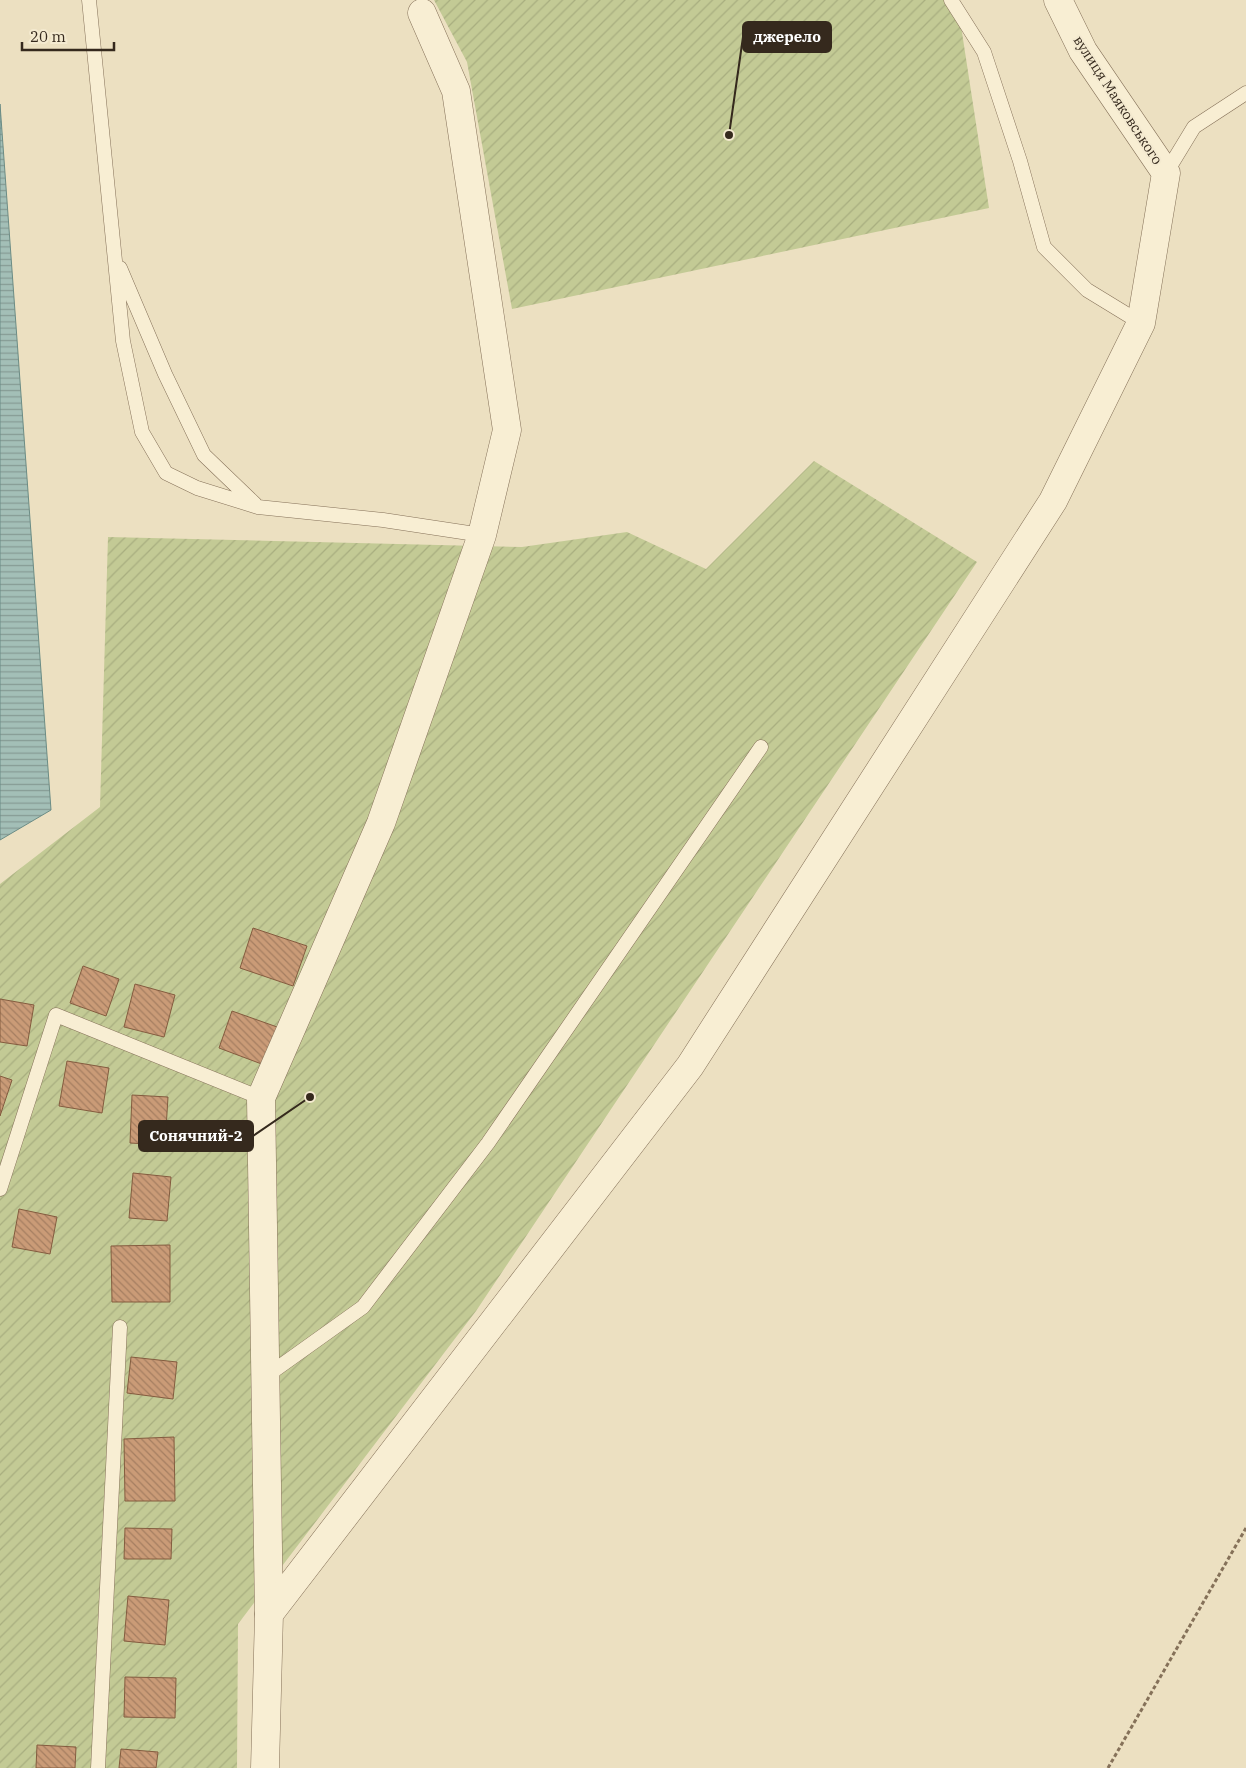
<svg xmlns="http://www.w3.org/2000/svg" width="1246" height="1768" font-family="'IBM Plex Serif',serif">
	<defs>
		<pattern id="garden-furrows" width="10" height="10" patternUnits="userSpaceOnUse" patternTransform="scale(1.25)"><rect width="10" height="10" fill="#c3ca95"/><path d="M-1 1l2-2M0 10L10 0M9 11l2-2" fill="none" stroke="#a8ae80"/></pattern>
		<pattern id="water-rules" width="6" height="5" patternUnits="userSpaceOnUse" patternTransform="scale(1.25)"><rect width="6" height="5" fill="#a3bfb7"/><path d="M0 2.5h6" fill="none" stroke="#869b94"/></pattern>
		<pattern id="building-back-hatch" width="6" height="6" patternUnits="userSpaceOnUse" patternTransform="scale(1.25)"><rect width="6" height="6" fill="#ca9b77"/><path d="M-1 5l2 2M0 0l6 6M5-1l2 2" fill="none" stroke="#a57e61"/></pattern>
	</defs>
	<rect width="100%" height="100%" fill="#ece0c1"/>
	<path fill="url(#garden-furrows)" d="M434,0H957L989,208L512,309L467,62Z
		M814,461L977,562L476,1311L238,1624L237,1768H0V884L100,807L108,537L522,547L627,532L706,569Z"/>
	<path fill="url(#water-rules)" stroke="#6b8c85" d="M0,104L51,810L0,840Z"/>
	<path fill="url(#building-back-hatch)" stroke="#845c3f" d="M253,928L307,946L293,986L240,968Z
		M83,966L119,979L106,1016L70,1003Z
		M135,984L175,995L164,1037L124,1027Z
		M0,999L34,1005L27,1046L0,1042Z
		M232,1011L280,1028L267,1066L219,1048Z
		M67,1061L109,1068L102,1113L59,1106Z
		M0,1076L12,1080L0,1116Z
		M132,1095L168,1097L165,1145L130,1143Z
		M133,1173L171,1177L167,1221L129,1218Z
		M19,1209L57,1217L50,1254L12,1247Z
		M170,1245V1302H112L111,1246Z
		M131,1357L177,1362L173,1399L127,1393Z
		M174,1437L175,1501H125L124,1439Z
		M125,1528L172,1529L171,1559H124Z
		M128,1596L169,1600L165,1645L124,1641Z
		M125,1677L176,1678L175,1718L124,1717Z
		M37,1745L76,1747L75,1768H36Z
		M121,1749L158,1752L156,1768H119Z"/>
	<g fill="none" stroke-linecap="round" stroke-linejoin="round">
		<defs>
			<path id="service" d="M89,0L123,341L142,432L166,473L197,488L258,507L383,520L482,535
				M951,0L984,52L1020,161L1044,247L1087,290L1141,323
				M1166,173L1194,127L1246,93
				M120,268L165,374L204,455L255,504
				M0,1189L56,1015L261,1098
				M265,1377L363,1307L488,1143L761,747
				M98,1768L120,1327"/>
			<path id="minor" d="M269,1614L261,1098L381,823L482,535L507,430L456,91L422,13"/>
			<path id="tertiary" d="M265,1768L269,1614L690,1066L1053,501L1141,323L1166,173L1083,51L1058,0"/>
		</defs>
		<use href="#service" stroke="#857159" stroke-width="15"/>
		<use href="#minor" stroke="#857159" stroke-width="29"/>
		<use href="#tertiary" stroke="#857159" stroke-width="29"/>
		<path stroke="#857159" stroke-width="3" stroke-dasharray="4 2.5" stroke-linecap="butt" d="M1108,1768L1246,1528"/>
		<use href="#service" stroke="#f8eed3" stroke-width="14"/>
		<use href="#minor" stroke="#f8eed3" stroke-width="28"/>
		<use href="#tertiary" stroke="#f8eed3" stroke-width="28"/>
	</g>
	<g text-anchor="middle" stroke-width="4" stroke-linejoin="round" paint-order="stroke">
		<g font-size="14" fill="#35291d" stroke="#f4ead0">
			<text transform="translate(1118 100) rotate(57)" y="5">вулиця Маяковського</text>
		</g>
	</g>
	<path fill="none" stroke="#35291d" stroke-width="2" d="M729 135L743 37M310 1097L253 1136"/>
	<g fill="#35291d" stroke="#f4ead0" stroke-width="2">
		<circle cx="729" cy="135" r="5"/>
		<circle cx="310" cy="1097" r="5"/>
	</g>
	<g fill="#35291d" stroke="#35291d" stroke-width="2">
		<rect x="743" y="22" width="88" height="30" rx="5"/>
		<rect x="139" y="1121" width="114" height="30" rx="5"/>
	</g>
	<g font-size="15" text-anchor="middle" font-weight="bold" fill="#fff">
		<text x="787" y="42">джерело</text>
		<text x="196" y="1141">Сонячний-2</text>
	</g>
	<path d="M22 42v8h92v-8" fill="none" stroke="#35291d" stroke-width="2.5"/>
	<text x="30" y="42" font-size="15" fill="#35291d" stroke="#f4ead0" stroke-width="4" paint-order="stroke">20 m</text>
</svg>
